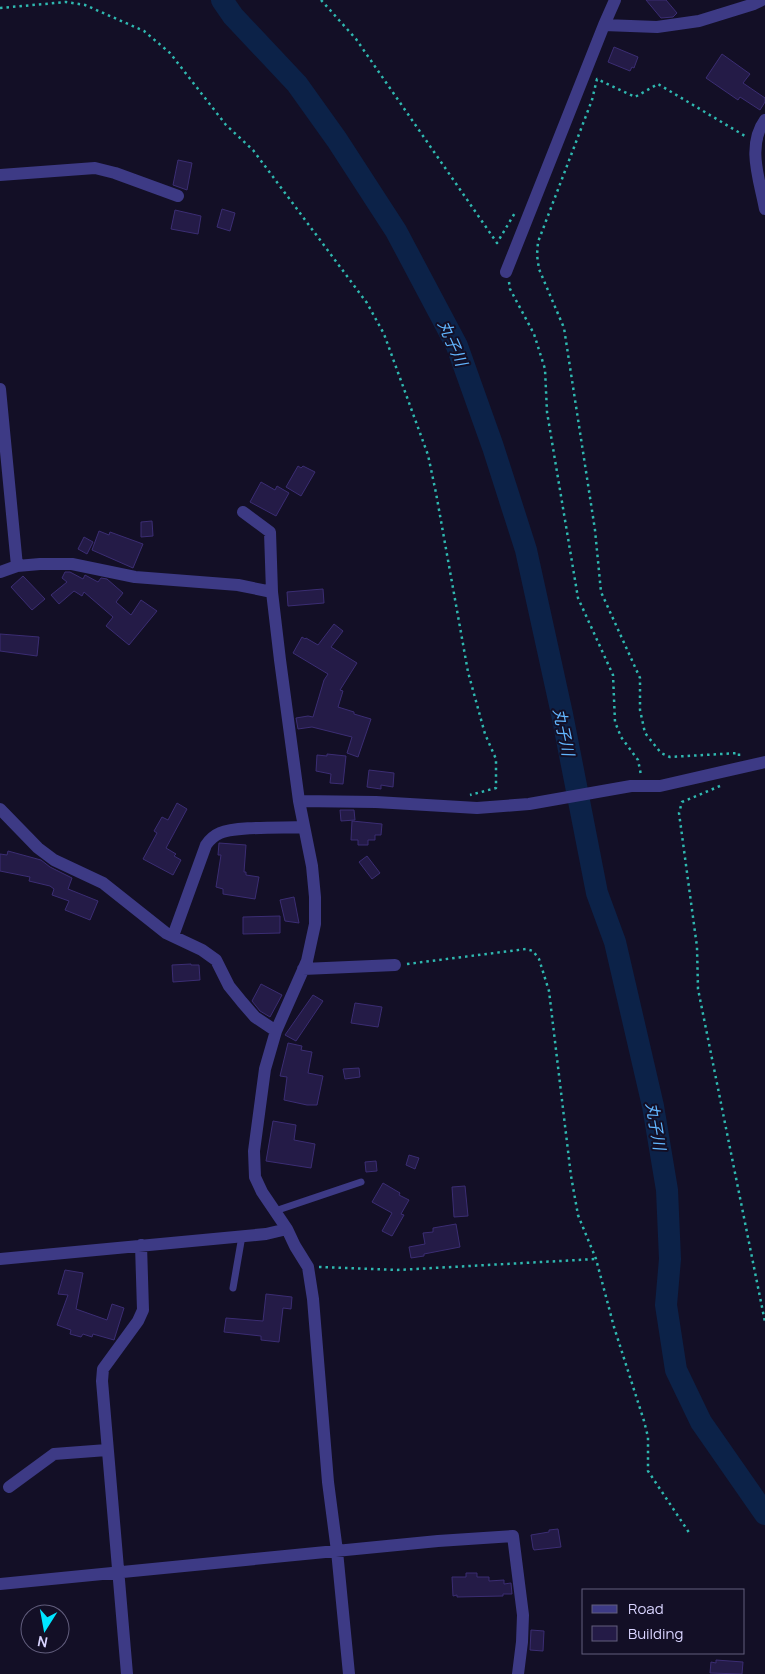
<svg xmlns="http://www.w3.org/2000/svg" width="765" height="1674" font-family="Manrope,'Noto Sans JP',sans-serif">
	<rect width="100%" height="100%" fill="#130f26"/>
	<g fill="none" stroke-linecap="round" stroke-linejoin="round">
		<path stroke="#0c2248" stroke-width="22" d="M222,0L233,16L297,84L337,140L396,231L457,346L493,447L526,550L562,714L597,893L615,942L653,1106L667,1190L670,1259L666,1305L676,1370L701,1422L765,1514"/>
	</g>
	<path fill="#241b47" stroke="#3b2d73" d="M646,0H666L677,13L673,17L661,18Z
		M614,47L638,57L634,68L632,67L630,71L608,62Z
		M722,54L750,74L743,83L765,98V102L760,110L740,97L738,100L706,78Z
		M178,160L192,163L187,190L173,185Z
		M222,209L235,213L230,231L217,227Z
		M175,210L201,216L198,234L171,229Z
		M298,466L301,468L303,466L315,472L301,496L286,487Z
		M261,482L275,490L277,486L289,493L276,516L250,502Z
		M152,521L153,536L141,537V522Z
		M99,531L109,535L110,532L143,544L133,568L92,550Z
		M84,537L93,542L87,554L78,549Z
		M65,572H70L83,579L85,575L98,582L101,578L107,579L123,593L116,602L131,615L141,600L157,611L129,645L106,626L113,617L84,592L82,596L74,591L59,604L51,595L67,582L62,578Z
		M23,576L45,599L32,610L11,587Z
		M323,589L324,603L288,606L287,592Z
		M334,624L343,631L331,647L357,663L340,690L343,691L338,707L354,712V714L371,719L358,757L347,753L352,737L312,727L298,729L296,718L308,716L313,717L324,680L328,674L293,653L302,637L305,639L306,638L318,645Z
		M0,634L39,637L37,656L0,651Z
		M327,754L346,756L343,784L330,783L331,774L316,771L317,755L327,756Z
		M369,770L394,773L393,787L381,785V789L367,787Z
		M177,803L187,809L166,848L176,854L174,856L181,860L173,875L143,859L157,833L154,831L162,817L168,820Z
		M340,810H354L355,820L341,821Z
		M352,821L382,824L381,835H375V840H368V845H358V840H351Z
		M219,843L246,845L244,872H246V875L259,877L255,899L223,894V889L216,887L221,855H218Z
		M8,851L41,860L50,867L72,878L68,889L98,901L90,920L65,910L69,901L52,895L54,889L50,886L29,881L30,877L0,871V854L7,855Z
		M367,856L380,873L372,879L359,862Z
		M294,897L299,923L285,921L280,900Z
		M280,916V933L243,934V917Z
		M191,964V965H199L200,980L173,982L172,965Z
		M261,984L282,995L270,1017L260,1011L252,1001Z
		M313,995L323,1001L296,1041L285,1035Z
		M355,1003L382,1007L378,1027L351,1023Z
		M288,1043L302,1046L301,1050L312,1052L308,1073L323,1076L317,1105H307L284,1100L287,1077L280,1076Z
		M359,1068L360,1077L345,1079L343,1069Z
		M273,1121L296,1125L294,1140L315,1144L311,1168L266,1161Z
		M409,1155L419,1158L415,1169L406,1165Z
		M376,1161L377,1171L366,1172L365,1162Z
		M383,1183L400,1193L399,1195L409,1200L401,1214L404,1215L392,1236L382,1231L392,1213L372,1202Z
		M465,1186L468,1216L454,1217L452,1187Z
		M456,1224L460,1247L424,1254V1256L411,1258L409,1247L425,1244L423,1233L433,1232V1228Z
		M65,1270L83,1273L76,1309L107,1320L112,1304L124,1308L114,1340L93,1334L92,1337L83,1334L81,1337L70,1334L71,1330L57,1325L68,1295L58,1294Z
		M266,1294L292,1297L291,1309L283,1308L279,1342L261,1340V1336L224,1332L226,1318L263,1321Z
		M558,1529L561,1547L534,1550L533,1548L531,1535L549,1532V1530Z
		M466,1573H477V1577H489V1581L504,1580V1584L511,1583L512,1594H503V1596L457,1597V1595L453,1596L452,1577H466Z
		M531,1630L544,1631L543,1651L530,1650Z
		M716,1660L743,1662L742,1674L710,1673L711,1662L716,1663Z"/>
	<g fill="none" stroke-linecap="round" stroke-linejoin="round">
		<path stroke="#2fb8b0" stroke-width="2.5" stroke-dasharray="2.5 4" stroke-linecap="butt" d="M321,0L356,39L497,243L516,211
			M0,8L66,2L85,5L144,31L170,53L226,125L253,150L367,303L384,334L428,455L436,493L468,672L485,734L496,759V788L470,795
			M509,282L510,289L534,334L545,369L547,412L578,598L613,675L615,722L621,737L638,760L641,775
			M739,756V753L670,757L661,753L645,733L640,710V678L601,592L595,530L564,328L539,269L537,255L538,242L592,100L597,79L635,97L658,84L745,136
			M720,786L682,802L679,813L697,947L698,989L765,1322
			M407,964L526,949L533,951L539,959L549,991L571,1176L578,1215L596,1259L614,1327L644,1421L648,1437V1471L690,1534
			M319,1267L397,1270L596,1259"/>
		<path stroke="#3d3a85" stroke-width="7" d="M275,1211L361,1182
			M233,1288L242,1236"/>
		<path stroke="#3d3a85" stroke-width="12" d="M604,25L615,0
			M765,120C746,146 760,181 765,209
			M0,175L95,168L115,173L178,196
			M506,272L604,25L657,27L699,21L754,4L762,0
			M0,389L17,566
			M243,512L270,532L272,592L280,660L299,801L312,866L315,897V924L307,961L276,1031L265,1069L254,1151L255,1177L262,1192L287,1229L295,1246L308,1267L313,1299L328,1482L337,1551L349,1674
			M0,572L17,566L40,564H72L135,577L238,585L272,592
			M299,801L376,802L477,808L529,804L631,786H660L765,762
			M0,809L38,848L54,860L103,883L166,933L202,950L216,960L229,986L242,1002L255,1017L276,1031
			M173,936L206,845C210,839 213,836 220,833C236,826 284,828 303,827
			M303,969L395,965
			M0,1259L266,1234L287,1229
			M9,1487L54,1454L107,1450
			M0,1584L438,1541L513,1536L523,1615L522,1642L518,1674
			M127,1674L102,1381L103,1369L138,1321L143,1310L141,1245"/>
	</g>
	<g text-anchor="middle" stroke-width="4" stroke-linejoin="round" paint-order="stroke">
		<g font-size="16" font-style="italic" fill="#62b6ff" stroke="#130f26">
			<text transform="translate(453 343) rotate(66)" y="6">丸子川</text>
			<text transform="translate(564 732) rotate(78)" y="6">丸子川</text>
			<text transform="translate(656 1126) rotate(80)" y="6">丸子川</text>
		</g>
	</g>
	<rect x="582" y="1589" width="162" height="65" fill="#130f26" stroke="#625e7d"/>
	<rect x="592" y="1605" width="25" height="8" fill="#3d3a85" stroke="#625e7d"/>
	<text x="628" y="1614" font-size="15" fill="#d9d4ff">Road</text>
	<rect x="592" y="1626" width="25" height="15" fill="#241b47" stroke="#625e7d"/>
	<text x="628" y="1639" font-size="15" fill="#d9d4ff">Building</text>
	<g transform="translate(45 1629) rotate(191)"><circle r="24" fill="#130f26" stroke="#625e7d"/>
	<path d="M0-4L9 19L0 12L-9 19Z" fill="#00e5ff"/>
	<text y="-8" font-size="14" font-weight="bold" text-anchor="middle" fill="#d9d4ff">N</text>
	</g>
</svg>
